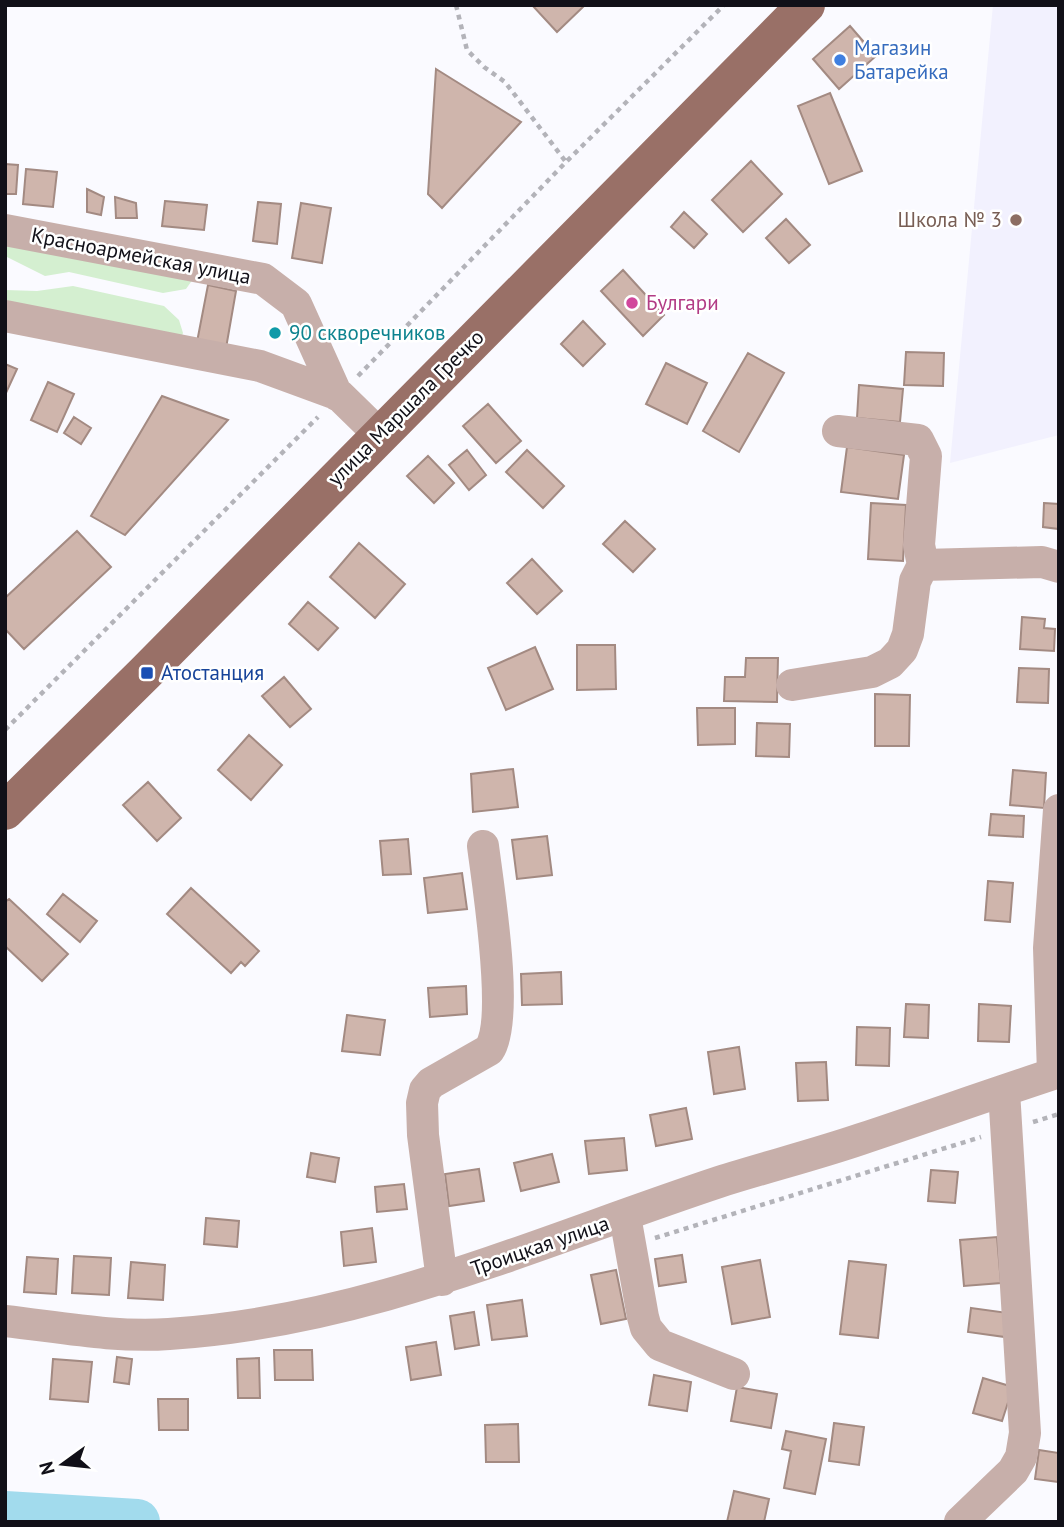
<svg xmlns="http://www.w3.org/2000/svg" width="1064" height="1527" font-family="'PT Sans',sans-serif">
	<rect width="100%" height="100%" fill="#fafaff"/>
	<path fill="#f2f1fe" d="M993,5H1059V435L950,463Z"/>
	<path fill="#d4efd0" d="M5,242L193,279L186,289L163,293L69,272L45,276L5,256Z
		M73,286L164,306L179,320L183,333L181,338L5,307V290L37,291Z"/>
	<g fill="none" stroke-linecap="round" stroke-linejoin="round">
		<path stroke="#a2dbed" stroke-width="46" d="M5,1514L137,1522"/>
	</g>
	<path fill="#cfb5ac" stroke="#a38a82" stroke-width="2" d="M532,5H585L557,32Z
		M850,26L876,56L839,89L813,59Z
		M436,69L521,122L442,208L428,194Z
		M830,93L862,171L829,184L798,106Z
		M751,161L782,194L743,232L712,200Z
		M5,164L18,165L16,194H5Z
		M26,169L57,172L53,207L23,204Z
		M87,189L104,197L101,215L87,212Z
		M115,197L136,203L137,218H116Z
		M165,201L207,205L204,230L162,226Z
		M258,202L281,204L277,244L253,241Z
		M301,203L331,208L322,263L292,258Z
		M684,212L707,234L694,248L671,227Z
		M786,219L810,245L789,263L766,238Z
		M623,270L664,315L643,336L601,291Z
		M208,285L236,291L226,348L197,342Z
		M583,321L605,344L583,366L561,344Z
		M906,352L944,353L943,386L904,385Z
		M748,353L784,373L739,452L703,431Z
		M666,363L707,383L687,424L646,404Z
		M5,364L17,369L5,395Z
		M48,382L74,394L57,432L31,420Z
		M859,385L903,389L900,422L857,418Z
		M162,396L228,420L125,535L91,516Z
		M488,404L521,441L496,463L463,426Z
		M74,417L91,428L81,444L64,433Z
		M847,447L904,455L898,499L841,492Z
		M467,450L486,475L469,490L449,465Z
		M527,450L564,486L543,508L506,472Z
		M428,456L454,483L434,503L407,476Z
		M871,503L906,505L903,561L868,559Z
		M1044,503L1059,504V529L1043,527Z
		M625,521L655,549L633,572L603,544Z
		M77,531L111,567L24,649L5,629V598Z
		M359,543L405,584L375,618L330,577Z
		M532,559L562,591L537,614L507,583Z
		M308,602L338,628L318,650L289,624Z
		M1022,617L1045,619L1044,628L1055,629L1054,651L1020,649Z
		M577,645H615L616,689L577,690Z
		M535,647L553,689L506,710L488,668Z
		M746,658H778L777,702L724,701L725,677H745Z
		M1019,668L1049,669L1048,703L1017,702Z
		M284,677L311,709L290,727L262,696Z
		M875,694L910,695L909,746H875Z
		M697,708H735V744L698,745Z
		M757,723L790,724L789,757L756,756Z
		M249,735L282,765L251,800L218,770Z
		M513,769L518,807L473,812L471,774Z
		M1013,770L1046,773L1044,808L1010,805Z
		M148,782L181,818L157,841L123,805Z
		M991,814L1024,816L1023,837L989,835Z
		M547,836L552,875L517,879L512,840Z
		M408,839L411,874L383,875L380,841Z
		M462,873L467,909L428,913L424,878Z
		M988,881L1013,883L1010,922L985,920Z
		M191,888L259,951L245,966L241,962L231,973L167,914Z
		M63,894L97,921L80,942L47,914Z
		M9,899L68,954L42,981L5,946V902Z
		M561,972L562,1004L522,1005L521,974Z
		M466,986L467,1014L430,1017L428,988Z
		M906,1004L929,1005L928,1038L904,1037Z
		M979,1004L1011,1006L1009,1042L978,1041Z
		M347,1015L385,1020L380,1055L342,1051Z
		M857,1027L890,1028L889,1066L856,1065Z
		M739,1047L745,1089L714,1094L708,1052Z
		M826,1062L828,1100L798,1101L796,1063Z
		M686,1108L692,1139L656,1146L650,1115Z
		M624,1138L627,1170L589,1174L585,1141Z
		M311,1153L339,1158L335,1182L307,1177Z
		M552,1154L559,1182L521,1191L514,1163Z
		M479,1169L484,1201L449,1206L445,1174Z
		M931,1170L958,1172L955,1203L928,1201Z
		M404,1184L407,1209L377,1212L375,1187Z
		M206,1218L239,1221L237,1247L204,1244Z
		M372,1228L376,1262L344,1266L341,1232Z
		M997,1237L1001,1283L964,1286L960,1240Z
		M682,1255L686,1282L659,1286L655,1259Z
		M74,1256L111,1258L109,1295L72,1293Z
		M27,1257L58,1259L56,1294L24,1292Z
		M760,1260L770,1317L732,1324L722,1267Z
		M849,1261L886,1265L878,1338L840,1334Z
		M131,1262L165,1265L163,1300L128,1298Z
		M616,1270L626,1319L601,1324L591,1275Z
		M522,1300L527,1336L492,1340L487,1305Z
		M971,1308L1008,1313L1005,1337L968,1332Z
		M474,1312L479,1345L455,1349L450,1316Z
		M436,1342L441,1375L411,1380L406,1347Z
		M274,1350H312L313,1380H275Z
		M117,1357L132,1359L129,1384L114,1382Z
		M259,1358L260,1398H238L237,1359Z
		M53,1359L92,1362L88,1402L50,1399Z
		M654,1375L691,1382L687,1411L649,1405Z
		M983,1378L1013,1387L1002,1421L973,1413Z
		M737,1387L777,1394L771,1428L731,1421Z
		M158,1399H188V1430H159Z
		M834,1423L864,1427L859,1465L829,1461Z
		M518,1424L519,1462H486L485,1425Z
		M786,1431L826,1439L815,1494L784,1488L791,1451L782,1449Z
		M1039,1450L1059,1453V1482L1035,1479Z
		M734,1491L769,1499L764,1522H727Z"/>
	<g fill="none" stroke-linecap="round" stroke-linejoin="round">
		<path stroke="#b3b3b9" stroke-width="4.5" stroke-dasharray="5 5" stroke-linecap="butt" d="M456,5L467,50L484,67L505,82L566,162
			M358,376L566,162L724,5
			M5,730L318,417
			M1033,1122L1059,1114
			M655,1238L981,1137"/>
		<path stroke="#c7afaa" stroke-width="32" d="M5,230L263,279L296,304L337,395
			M5,316L260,366L339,395L380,435
			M923,565L1042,562L1059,567
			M792,685L872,672L890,663L902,650L908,634L915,581L923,565L919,545L926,456L918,440L838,431
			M1053,1074L1049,948L1059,810
			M625,1216L643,1317L646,1328L660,1345L734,1374
			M442,1280L423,1135L422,1103L425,1090L431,1083L489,1050C510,1020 488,886 483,846
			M5,1321C59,1327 115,1338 169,1334C366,1321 535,1243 719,1182C766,1167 814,1155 861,1139C927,1117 992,1094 1059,1072
			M960,1522L1013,1471L1021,1457L1025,1433L1004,1091"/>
		<path stroke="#997067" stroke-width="38" d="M5,811L145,673L806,5"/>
	</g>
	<circle fill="#3f7fe0" stroke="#fff" stroke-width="2.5" cx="840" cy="60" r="7"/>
	<circle fill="#8d6e63" stroke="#fff" stroke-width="2.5" cx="1016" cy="220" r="7"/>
	<circle fill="#d1479c" stroke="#fff" stroke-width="2.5" cx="632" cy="303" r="7"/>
	<circle fill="#0f9aa8" stroke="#fff" stroke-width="2.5" cx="275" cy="333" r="7"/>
	<rect fill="#1a4fb4" stroke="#fff" stroke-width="2.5" x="140" y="666" width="14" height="14" rx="3.5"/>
	<g text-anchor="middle" stroke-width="5" stroke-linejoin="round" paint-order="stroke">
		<g font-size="21" fill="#366cbe" stroke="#fff" text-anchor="start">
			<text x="854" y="55">Магазин<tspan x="854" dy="24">Батарейка</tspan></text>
		</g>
		<g font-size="21" fill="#785e54" stroke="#fff" text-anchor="end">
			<text x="1002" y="227">Школа № 3</text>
		</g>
		<g font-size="21" fill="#111018" stroke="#fff">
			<text transform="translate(141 256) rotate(11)" y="7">Красноармейская улица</text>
			<text transform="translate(406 408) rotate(-45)" y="7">улица Маршала Гречко</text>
			<text transform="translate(540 1246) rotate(-19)" y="7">Троицкая улица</text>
		</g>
		<g font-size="21" fill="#b23c85" stroke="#fff" text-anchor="start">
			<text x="646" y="310">Булгари</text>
		</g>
		<g font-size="21" fill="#0d838f" stroke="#fff" text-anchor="start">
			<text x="289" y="340">90 скворечников</text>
		</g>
		<g font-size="21" fill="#164399" stroke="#fff" text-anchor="start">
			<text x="161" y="680">Атостанция</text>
		</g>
	</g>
	<rect width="1064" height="1527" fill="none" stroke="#111018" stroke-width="14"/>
	<g transform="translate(63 1464) rotate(255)" stroke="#ffffff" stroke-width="5" paint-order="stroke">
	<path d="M0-5L12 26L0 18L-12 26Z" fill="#111018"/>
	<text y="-10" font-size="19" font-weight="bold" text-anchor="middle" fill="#111018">N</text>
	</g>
</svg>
